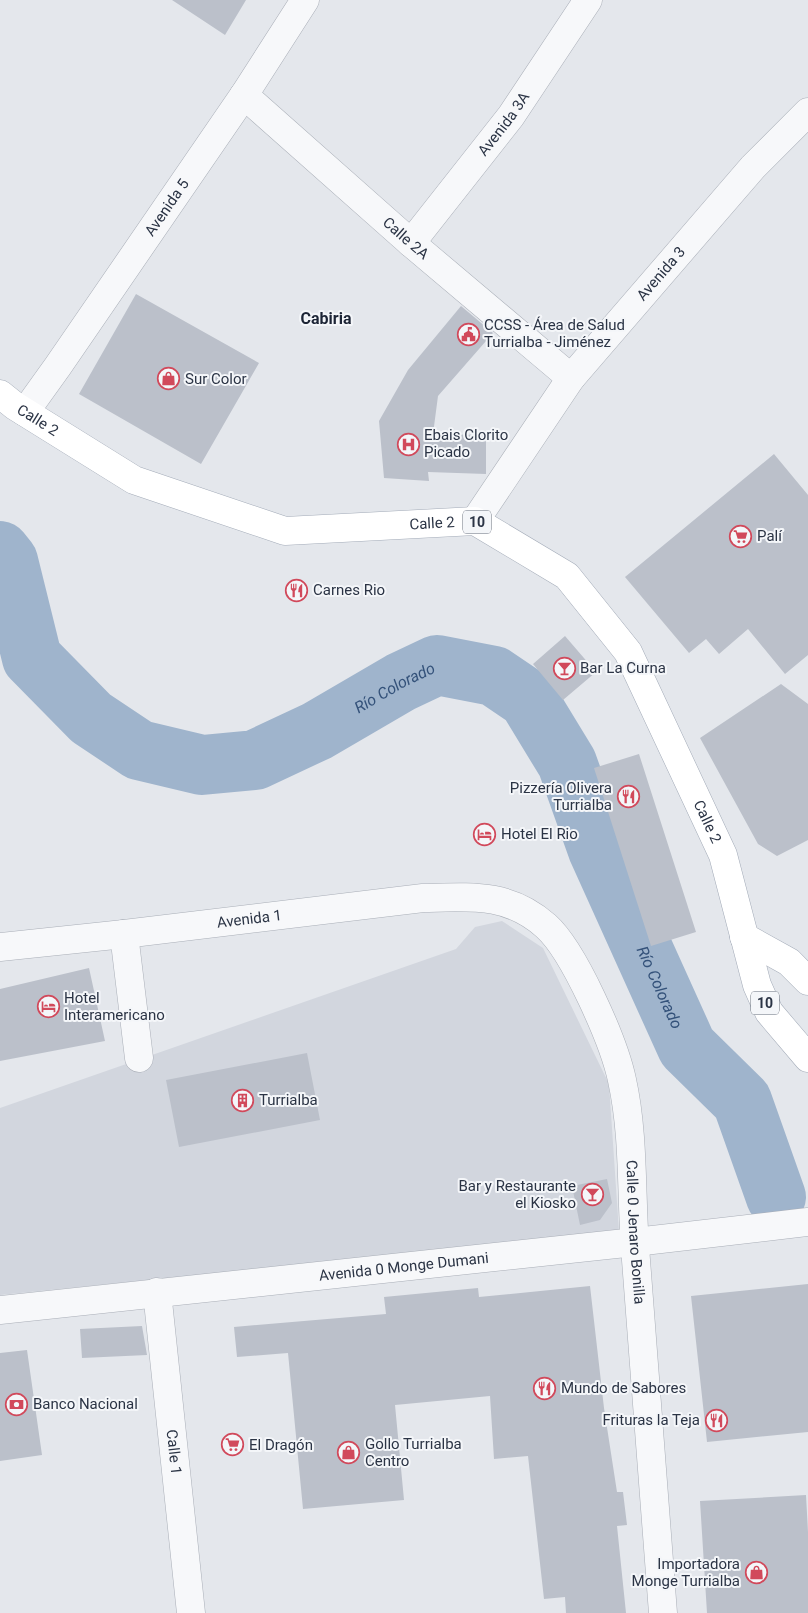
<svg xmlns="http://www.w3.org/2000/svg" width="808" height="1613" font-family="Roboto,sans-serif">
	<rect width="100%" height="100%" fill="#e4e7ec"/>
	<path fill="#d2d6de" d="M502,921L543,948L609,1084L619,1232L0,1295V1108L456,949L475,927Z"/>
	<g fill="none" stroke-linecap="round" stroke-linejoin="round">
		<path stroke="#9fb4cc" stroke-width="60" id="s1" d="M0,551L8,561L32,658L91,718L139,750L202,765L255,760L317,731L401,682L437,665L494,676L528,699L567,763L598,850L687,1047L742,1101L776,1197"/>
	</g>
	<path fill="#bbc0ca" d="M172,0H246L225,35Z
		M136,294L259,363L201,464L79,394Z
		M461,306L493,333L438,396L433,434L486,435V474L428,472L429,481L384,478L379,421L408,370Z
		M774,454L808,495V655L785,674L748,629L719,654L706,639L689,653L625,577Z
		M565,636L596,672L563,700L533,664Z
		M781,684L808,704V840L777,856L758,844L700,738Z
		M639,754L696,932L651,946L594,768Z
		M89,968L105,1041L0,1061V989Z
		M307,1053L320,1120L179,1147L166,1080Z
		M607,1179L612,1203L600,1220L580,1225L572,1186Z
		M808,1284V1432L707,1442L691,1296Z
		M590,1286L604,1408L617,1492H623L627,1525L617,1526L626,1613H566L565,1597L544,1599L528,1456L494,1459L490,1396L395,1405L404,1500L303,1509L288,1353L237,1357L234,1327L386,1314L384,1297L478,1288L479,1297Z
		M142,1326L147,1355L82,1358L80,1329Z
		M27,1350L42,1455L0,1461V1353Z
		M806,1495L808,1532V1613H707L700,1501Z"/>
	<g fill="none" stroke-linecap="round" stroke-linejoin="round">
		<defs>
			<g id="minor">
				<path id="s2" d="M244,95L411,243L571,378"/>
				<path id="s3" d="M411,243L511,116L588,0"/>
				<path id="s4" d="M25,412L58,366L244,95L305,0"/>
				<path id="s5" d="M475,521L571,378L753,167L808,112"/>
				<path d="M124,934L139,1058"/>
				<path id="s6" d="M0,947L124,934L423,898C469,897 508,892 546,926C574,951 614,1042 622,1080C634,1134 631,1192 635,1247C645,1369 654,1491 663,1613"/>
				<path id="s7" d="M157,1292L191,1613"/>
				<path id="s8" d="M0,1310L635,1242L808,1222"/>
			</g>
			<g id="major">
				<path id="s9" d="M0,394L15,406L134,480L285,531L475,521L567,576L628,652L723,855L757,985L769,1012L808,1058"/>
				<path d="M744,937L789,962L808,981"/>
			</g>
		</defs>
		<use href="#minor" stroke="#a9aeb7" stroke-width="29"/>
		<use href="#major" stroke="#a3abb8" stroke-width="29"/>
		<use href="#minor" stroke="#f7f8fa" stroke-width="28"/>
		<use href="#major" stroke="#fff" stroke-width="28"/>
	</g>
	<defs>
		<symbol id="civic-ring" viewBox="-11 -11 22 22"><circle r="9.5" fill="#f4f6f9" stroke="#d1495b" stroke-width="1.5"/><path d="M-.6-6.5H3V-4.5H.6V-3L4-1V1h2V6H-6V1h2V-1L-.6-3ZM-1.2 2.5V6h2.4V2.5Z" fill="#d1495b"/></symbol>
		<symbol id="shop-ring" viewBox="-11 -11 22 22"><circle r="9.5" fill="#f4f6f9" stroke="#d1495b" stroke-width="1.5"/><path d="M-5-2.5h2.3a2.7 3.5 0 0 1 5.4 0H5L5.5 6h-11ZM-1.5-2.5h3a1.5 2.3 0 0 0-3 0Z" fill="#d1495b"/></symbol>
		<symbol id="hospital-ring" viewBox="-11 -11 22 22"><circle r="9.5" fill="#f4f6f9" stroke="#d1495b" stroke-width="1.5"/><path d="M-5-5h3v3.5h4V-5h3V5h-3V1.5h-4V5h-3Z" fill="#d1495b"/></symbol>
		<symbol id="supermarket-ring" viewBox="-11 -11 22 22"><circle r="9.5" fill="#f4f6f9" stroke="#d1495b" stroke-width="1.5"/><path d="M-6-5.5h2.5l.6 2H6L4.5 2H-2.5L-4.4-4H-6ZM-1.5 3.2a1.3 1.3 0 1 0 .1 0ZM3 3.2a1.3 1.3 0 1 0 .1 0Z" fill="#d1495b"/></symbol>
		<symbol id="restaurant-ring" viewBox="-11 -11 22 22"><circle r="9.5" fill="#f4f6f9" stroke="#d1495b" stroke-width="1.5"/><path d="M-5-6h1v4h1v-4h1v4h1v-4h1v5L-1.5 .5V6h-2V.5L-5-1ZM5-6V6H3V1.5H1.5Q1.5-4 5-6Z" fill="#d1495b"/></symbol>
		<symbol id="bar-ring" viewBox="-11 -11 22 22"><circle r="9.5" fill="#f4f6f9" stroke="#d1495b" stroke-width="1.5"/><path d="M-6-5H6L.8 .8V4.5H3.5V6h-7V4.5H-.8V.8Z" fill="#d1495b"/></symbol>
		<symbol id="hotel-ring" viewBox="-11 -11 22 22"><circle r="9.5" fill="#f4f6f9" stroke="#d1495b" stroke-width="1.5"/><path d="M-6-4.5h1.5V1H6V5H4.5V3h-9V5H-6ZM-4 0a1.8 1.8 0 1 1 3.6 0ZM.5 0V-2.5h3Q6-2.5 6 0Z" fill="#d1495b"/></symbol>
		<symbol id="building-ring" viewBox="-11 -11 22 22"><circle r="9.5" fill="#f4f6f9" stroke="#d1495b" stroke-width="1.5"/><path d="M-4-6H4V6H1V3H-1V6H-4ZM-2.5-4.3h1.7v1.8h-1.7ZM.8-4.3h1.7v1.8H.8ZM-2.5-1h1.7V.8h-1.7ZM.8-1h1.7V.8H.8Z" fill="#d1495b"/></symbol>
		<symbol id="bank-ring" viewBox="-11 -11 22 22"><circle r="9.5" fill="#f4f6f9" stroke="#d1495b" stroke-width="1.5"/><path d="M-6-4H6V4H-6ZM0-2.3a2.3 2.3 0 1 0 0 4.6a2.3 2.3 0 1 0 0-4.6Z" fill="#d1495b"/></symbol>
	</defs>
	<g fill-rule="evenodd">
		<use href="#civic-ring" x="456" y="322" width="25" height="25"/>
		<use href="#shop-ring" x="156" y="366" width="25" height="25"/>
		<use href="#hospital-ring" x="396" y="432" width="25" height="25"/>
		<use href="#supermarket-ring" x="728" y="524" width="25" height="25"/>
		<use href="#restaurant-ring" x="284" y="578" width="25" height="25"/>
		<use href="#bar-ring" x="552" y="656" width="25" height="25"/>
		<use href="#restaurant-ring" x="616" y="784" width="25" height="25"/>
		<use href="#hotel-ring" x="472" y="822" width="25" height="25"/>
		<use href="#hotel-ring" x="36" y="994" width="25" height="25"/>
		<use href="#building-ring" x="230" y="1088" width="25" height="25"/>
		<use href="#bar-ring" x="580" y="1182" width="25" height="25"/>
		<use href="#restaurant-ring" x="532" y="1376" width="25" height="25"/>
		<use href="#bank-ring" x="4" y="1392" width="25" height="25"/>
		<use href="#restaurant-ring" x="704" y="1408" width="25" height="25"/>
		<use href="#supermarket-ring" x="220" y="1432" width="25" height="25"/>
		<use href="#shop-ring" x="336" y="1440" width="25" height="25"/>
		<use href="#shop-ring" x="744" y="1560" width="25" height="25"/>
	</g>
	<g text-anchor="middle" stroke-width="4" stroke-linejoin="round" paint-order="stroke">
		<g fill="#f4f6f9" stroke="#676e7b" stroke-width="1">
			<rect x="463" y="510.5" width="28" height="23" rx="4"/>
			<rect x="751" y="991.5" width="28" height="23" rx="4"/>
		</g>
		<g font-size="14" font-weight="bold" fill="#2b3445">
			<text x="477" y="527">10</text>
			<text x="765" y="1008">10</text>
		</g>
		<g font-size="15" fill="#2b3445" stroke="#f4f6f9">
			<text dy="5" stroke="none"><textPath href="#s3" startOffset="151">Avenida 3A</textPath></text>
			<text dy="5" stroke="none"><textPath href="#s4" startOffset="249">Avenida 5</textPath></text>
			<text dy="5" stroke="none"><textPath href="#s2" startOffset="216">Calle 2A</textPath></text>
			<text dy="5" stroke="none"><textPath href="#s5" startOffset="310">Avenida 3</textPath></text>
			<text dy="5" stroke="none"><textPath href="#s9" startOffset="46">Calle 2</textPath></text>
			<text dy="5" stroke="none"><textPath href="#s9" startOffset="466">Calle 2</textPath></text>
			<text dy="5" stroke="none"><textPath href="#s9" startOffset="901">Calle 2</textPath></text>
			<text dy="5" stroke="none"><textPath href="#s6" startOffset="251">Avenida 1</textPath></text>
			<text dy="5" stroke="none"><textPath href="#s6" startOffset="882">Calle 0 Jenaro Bonilla</textPath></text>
			<text dy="5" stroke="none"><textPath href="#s8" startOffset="406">Avenida 0 Monge Dumani</textPath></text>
			<text dy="5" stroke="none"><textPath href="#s7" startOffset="161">Calle 1</textPath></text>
		</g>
		<g font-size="15" fill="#2b3445" stroke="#f4f6f9" text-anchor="start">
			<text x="484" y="330">CCSS - Área de Salud<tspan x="484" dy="17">Turrialba - Jiménez</tspan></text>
			<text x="185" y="384">Sur Color</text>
			<text x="424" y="440">Ebais Clorito<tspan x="424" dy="17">Picado</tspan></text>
			<text x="757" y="541">Palí</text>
			<text x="313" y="595">Carnes Rio</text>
			<text x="580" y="673">Bar La Curna</text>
			<text x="612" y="793" text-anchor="end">Pizzería Olivera<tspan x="612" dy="17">Turrialba</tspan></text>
			<text x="501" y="839">Hotel El Rio</text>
			<text x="64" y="1003">Hotel<tspan x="64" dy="17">Interamericano</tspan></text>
			<text x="259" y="1105">Turrialba</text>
			<text x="576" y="1191" text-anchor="end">Bar y Restaurante<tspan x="576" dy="17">el Kiosko</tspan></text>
			<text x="561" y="1393">Mundo de Sabores</text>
			<text x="33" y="1409">Banco Nacional</text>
			<text x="700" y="1425" text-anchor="end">Frituras la Teja</text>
			<text x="365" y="1449">Gollo Turrialba<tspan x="365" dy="17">Centro</tspan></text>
			<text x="249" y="1450">El Dragón</text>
			<text x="740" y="1569" text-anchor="end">Importadora<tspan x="740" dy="17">Monge Turrialba</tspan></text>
		</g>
		<g font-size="16" font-weight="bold" fill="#1d2536" stroke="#f4f6f9">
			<text x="326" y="324">Cabiria</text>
		</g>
		<g font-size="16" font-style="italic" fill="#34527a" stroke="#f4f6f9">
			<text dy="6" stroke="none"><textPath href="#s1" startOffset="530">Río Colorado</textPath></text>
			<text dy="6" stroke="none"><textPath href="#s1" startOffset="995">Río Colorado</textPath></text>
		</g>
	</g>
</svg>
